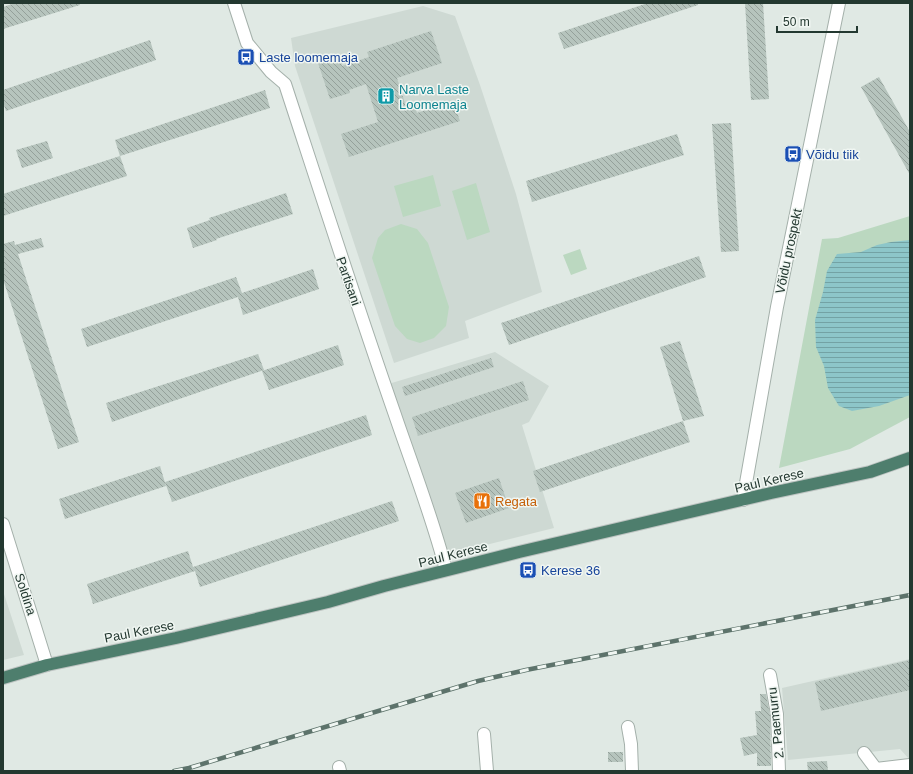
<svg xmlns="http://www.w3.org/2000/svg" width="913" height="774" font-family="Arial,sans-serif">
	<defs>
		<pattern id="water-rules" width="6" height="5" patternUnits="userSpaceOnUse"><rect width="6" height="5" fill="#8dc6c9"/><path d="M0 2.5h6" fill="none" stroke="#73a2a4"/></pattern>
		<pattern id="building-back-hatch" width="6" height="6" patternUnits="userSpaceOnUse"><rect width="6" height="6" fill="#b6c4bd"/><path d="M-1 5l2 2M0 0l6 6M5-1l2 2" fill="none" stroke="#94a09a"/></pattern>
	</defs>
	<rect width="100%" height="100%" fill="#e0e9e4"/>
	<path fill="#ced9d3" d="M423,6L455,16L480,85L516,194L542,292L465,321L469,338L394,363L295,66L291,38Z
		M495,352L549,386L529,422L522,425L554,528L441,556L385,385Z
		M3,591L24,655L3,660Z
		M910,659V760L900,749L788,760L782,688Z"/>
	<path fill="#bbd8c0" d="M433,175L441,206L403,217L394,186Z
		M476,183L490,232L467,240L452,191Z
		M910,216V417L850,449L779,468L822,239L838,238Z
		M401,224L417,229L428,243L449,307L446,326L434,338L420,343L407,339L395,326L372,258L378,238L385,230Z
		M580,249L587,269L571,275L563,255Z"/>
	<path fill="url(#water-rules)" d="M910,240V395L879,406L852,411L839,406L828,388L824,366L816,347L815,320L823,292L827,271L837,254L861,252L877,245L891,242Z"/>
	<path fill="url(#building-back-hatch)" d="M15,3H79L80,5L3,29V7Z
		M648,3H698V5L564,49L558,33Z
		M745,3H763L769,99L751,100Z
		M431,31L442,63L397,78L407,110L415,107L417,113L453,101L460,121L349,157L341,134L378,122L366,84L349,90L350,93L330,99L318,63L339,56L342,66L369,57L367,52Z
		M150,40L156,60L6,111L3,102V90Z
		M879,77L910,132V175L861,87Z
		M265,90L270,108L120,156L115,140Z
		M731,123L739,251L721,252L712,124Z
		M677,134L684,155L532,202L526,181Z
		M47,141L53,158L22,168L16,150Z
		M120,156L127,176L3,216V194Z
		M286,193L293,214L216,239L217,240L193,248L187,228L210,220L209,218Z
		M41,238L44,247L18,254L79,442L58,449L3,279V244L14,241L15,245Z
		M699,256L706,277L509,345L501,323Z
		M313,269L319,289L243,315L238,297L87,347L81,329L236,277L242,293Z
		M680,341L704,416L683,421L660,347Z
		M338,345L344,365L269,390L262,371Z
		M258,354L264,370L112,422L106,403Z
		M491,358L494,367L405,396L402,387Z
		M523,381L529,400L418,436L412,417Z
		M366,415L372,435L172,502L165,482Z
		M683,421L690,442L540,492L533,471Z
		M160,466L166,486L65,519L59,499Z
		M499,478L509,508L466,523L455,493Z
		M392,501L399,521L200,587L195,571L93,604L87,584L188,551L193,567Z
		M910,660V690L821,711L815,682Z
		M760,694H766L770,715L771,766H757V753L744,756L740,738L757,735L755,711H761Z
		M608,752H623V762H608Z
		M827,761L828,771H808L807,762Z"/>
	<g fill="none" stroke-linecap="round" stroke-linejoin="round">
		<defs>
			<path id="minor" d="M234,3L247,43L271,72L285,84C321,194 356,303 394,412C412,465 432,516 446,570
				M770,675L777,714L779,771
				M628,727L631,744L632,771
				M484,734L487,771
				M864,753L876,769L910,765
				M339,767L340,771"/>
			<path id="tertiary" d="M743,500L777,307L839,3
				M3,524L47,665"/>
			<path id="trunk" d="M3,678L47,665L176,638L328,602L384,586L519,552L771,493L870,472L910,458"/>
		</defs>
		<use href="#minor" stroke="#a4b0aa" stroke-width="14"/>
		<use href="#tertiary" stroke="#a4b0aa" stroke-width="14"/>
		<use href="#trunk" stroke="#bdc3c1" stroke-width="14"/>
		<use href="#minor" stroke="#fff" stroke-width="12"/>
		<use href="#tertiary" stroke="#fff" stroke-width="12"/>
		<use href="#trunk" stroke="#4e7e6d" stroke-width="12"/>
		<defs>
			<path id="rail" d="M174,771L189,768L478,681L526,670L910,595"/>
		</defs>
		<use href="#rail" stroke="#5d736b" stroke-width="4.5"/>
		<use href="#rail" stroke="#f0f6f2" stroke-width="3" stroke-dasharray="9" stroke-linecap="butt"/>
	</g>
	<defs>
		<symbol id="bus-square" viewBox="-11 -11 22 22"><rect x="-9" y="-9" width="18" height="18" rx="4" fill="#1a4fb4" stroke="#f0f6f2"/><path d="M-5-6H5V4H4V6H2V4H-2V6H-4V4H-5ZM-3.5-4V0h7V-4ZM-3.5 1.2v1.5H-2V1.2ZM2 1.2v1.5H3.5V1.2Z" fill="#fff"/></symbol>
		<symbol id="building-square" viewBox="-11 -11 22 22"><rect x="-9" y="-9" width="18" height="18" rx="4" fill="#0f9aa8" stroke="#f0f6f2"/><path d="M-4-6H4V6H1V3H-1V6H-4ZM-2.5-4.3h1.7v1.8h-1.7ZM.8-4.3h1.7v1.8H.8ZM-2.5-1h1.7V.8h-1.7ZM.8-1h1.7V.8H.8Z" fill="#fff"/></symbol>
		<symbol id="restaurant-square" viewBox="-11 -11 22 22"><rect x="-9" y="-9" width="18" height="18" rx="4" fill="#e8710a" stroke="#f0f6f2"/><path d="M-5-6h1v4h1v-4h1v4h1v-4h1v5L-1.5 .5V6h-2V.5L-5-1ZM5-6V6H3V1.5H1.5Q1.5-4 5-6Z" fill="#fff"/></symbol>
	</defs>
	<g fill-rule="evenodd">
		<use href="#bus-square" x="236" y="47" width="20" height="20"/>
		<use href="#building-square" x="376" y="86" width="20" height="20"/>
		<use href="#bus-square" x="783" y="144" width="20" height="20"/>
		<use href="#restaurant-square" x="472" y="491" width="20" height="20"/>
		<use href="#bus-square" x="518" y="560" width="20" height="20"/>
	</g>
	<g text-anchor="middle" stroke-width="3" stroke-linejoin="round" paint-order="stroke">
		<g font-size="13" fill="#164399" stroke="#f0f6f2" text-anchor="start">
			<text x="259" y="62">Laste loomemaja</text>
			<text x="806" y="159">Võidu tiik</text>
			<text x="541" y="575">Kerese 36</text>
		</g>
		<g font-size="13" fill="#0d838f" stroke="#f0f6f2" text-anchor="start">
			<text x="399" y="94">Narva Laste<tspan x="399" dy="15">Loomemaja</tspan></text>
		</g>
		<g font-size="13" fill="#233830" stroke="#f0f6f2">
			<text transform="translate(788 251) rotate(-78)" y="5">Võidu prospekt</text>
			<text transform="translate(349 281) rotate(71)" y="5">Partisani</text>
			<text transform="translate(769 480) rotate(-13)" y="5">Paul Kerese</text>
			<text transform="translate(453 554) rotate(-14)" y="5">Paul Kerese</text>
			<text transform="translate(26 594) rotate(72)" y="5">Soldina</text>
			<text transform="translate(139 631) rotate(-11)" y="5">Paul Kerese</text>
			<text transform="translate(775 723) rotate(-96)" y="5">2. Paemurru</text>
		</g>
		<g font-size="13" fill="#c56008" stroke="#f0f6f2" text-anchor="start">
			<text x="495" y="506">Regata</text>
		</g>
	</g>
	<rect width="913" height="774" fill="none" stroke="#233830" stroke-width="8"/>
	<path d="M777 26v6h80v-6" fill="none" stroke="#233830" stroke-width="2"/>
	<text x="783" y="26" font-size="12" fill="#233830" stroke="#f0f6f2" stroke-width="3" paint-order="stroke">50 m</text>
</svg>
